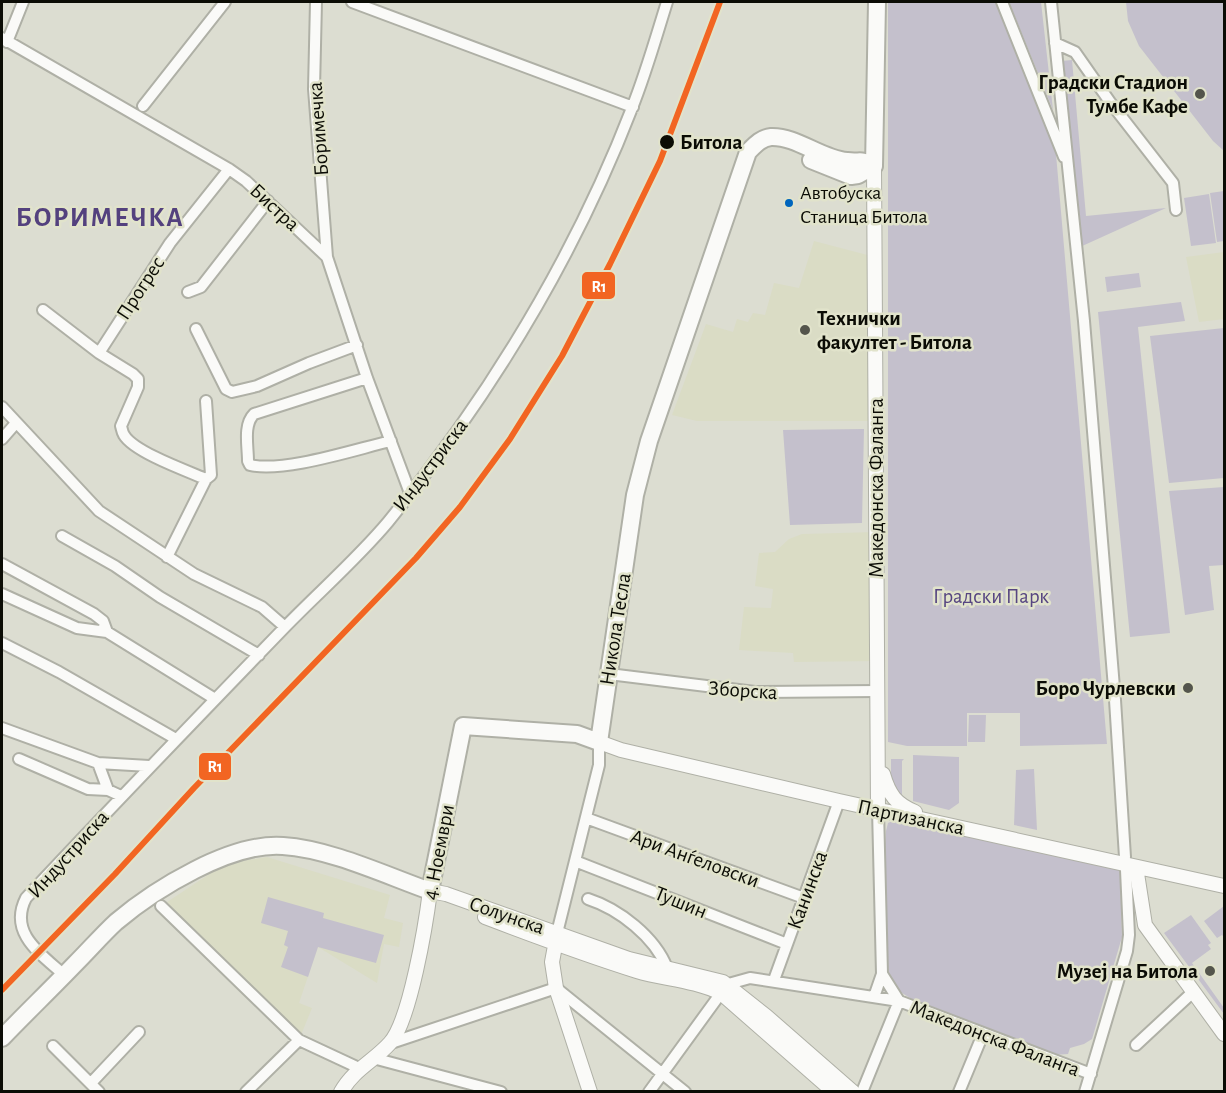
<svg xmlns="http://www.w3.org/2000/svg" width="1226" height="1093" font-family="'Alegreya Sans',sans-serif">
	<rect width="100%" height="100%" fill="#dcddd1"/>
	<path fill="#dadcc5" d="M814,241L875,257L876,421H697L672,415L706,324L733,332L737,319L748,322L753,313L765,315L774,283L799,288Z
		M1224,252V319L1199,322L1186,257Z
		M877,532L878,661L794,662L793,653L739,650L744,607L771,608L773,589L755,586L759,553L775,552L789,539L802,534Z
		M267,857L390,895L384,918L403,923L399,947L384,944L377,983L318,947L299,1003L312,1008L299,1040L161,906L214,871L235,862Z"/>
	<path fill="#c4c0cc" d="M888,2H996L1056,154L1107,744L1020,746V713H967V746H907L888,742Z
		M1009,2H1041L1053,110Z
		M1126,2H1224V151L1213,141L1139,46L1128,21Z
		M1072,60L1086,216L1166,208L1080,247L1061,61Z
		M1224,191V241L1217,242L1210,193Z
		M1209,194L1216,243L1191,246L1184,198Z
		M1139,273L1141,287L1107,292L1105,277Z
		M1181,302L1185,321L1138,327L1170,633L1130,637L1098,312Z
		M1224,328V478L1169,483L1150,336Z
		M864,429L862,523L790,525L783,430Z
		M1224,487V565L1209,566L1214,610L1185,615L1169,491Z
		M969,715H986L985,742H968Z
		M913,755L959,757V803L949,810L913,801Z
		M891,759H904L902,761V797H899L891,782Z
		M1034,769L1037,830L1014,825L1016,770Z
		M897,819L1120,869L1122,937L1092,1039L1084,1044L1070,1048L1068,1054L1053,1055L915,1001C907,996 899,992 893,984C882,967 884,856 886,831L888,823Z
		M268,897L324,913L323,918L384,935L376,963L318,947L308,977L281,967L288,947L284,945L288,931L261,923Z
		M1224,906V937L1222,935L1217,938L1204,921Z
		M1191,915L1211,943L1208,945L1211,949L1192,963L1224,1008V1014L1164,933Z"/>
	<g fill="none" stroke-linecap="round" stroke-linejoin="round">
		<defs>
			<path id="street" d="M316,2L314,89L327,257
				M352,2L633,107
				M1002,2L1064,157
				M1051,2L1084,321L1115,700L1125,857
				M2,38L229,169L246,181L327,257L367,378L410,493
				M7,42L23,2
				M1055,43L1075,52L1110,102L1173,183L1176,210
				M143,106L225,2
				M188,292L201,287L268,201
				M43,310L99,353
				M196,329L226,389L232,392L257,386L309,363L357,345
				M367,378L254,414C243,425 248,446 248,461L250,465C284,473 356,449 391,441
				M206,401L211,475L206,479
				M2,407L99,511L194,574L262,607L285,627
				M2,439L16,423
				M62,536L115,566L160,597L259,655
				M167,557L206,479C187,471 134,452 124,435C122,432 122,429 121,426L138,387V379L133,374L99,353L170,243L229,169
				M2,564L94,614L103,621L107,632
				M2,594L77,628L107,632L215,699
				M2,643L59,672L176,739
				M609,674L755,692L878,691
				M2,728L98,763L149,766
				M19,759L88,789L108,790L121,796
				M98,763L108,790
				M586,818L804,898
				M575,861L787,944
				M588,899C619,909 655,937 667,968
				M161,906L299,1040L359,1068
				M557,933L599,765V742
				M64,975C41,954 8,933 26,898C112,806 199,716 286,626C319,592 358,558 388,522C489,397 574,258 632,108C646,73 656,37 667,2
				M774,980L839,801
				M874,997L882,974L878,809
				M391,1043L556,988L685,1092
				M1136,1045L1193,992
				M53,1046L99,1092
				M373,1058L501,1092
				M91,1083L139,1032
				M246,1092L299,1040
				M649,1092L721,993L732,983L750,978L899,1001L1091,1074
				M862,1092L899,1001L882,974
				M959,1092L983,1034
				M1085,1092L1127,951L1129,935L1126,870"/>
			<path id="secondary" d="M874,166L878,809
				M599,742L621,750L839,801L1224,886
				M883,774C889,795 896,804 915,812
				M1136,867L1145,925L1224,1034
				M430,891L446,894L629,959L723,982L766,1016L853,1092
				M485,917C535,936 586,955 637,971C664,979 694,980 721,993L834,1092
				M557,935L552,962L556,988L590,1092
				M341,1092C354,1069 374,1061 390,1043C410,1021 426,923 430,891"/>
			<path id="primary" d="M811,160L851,176L858,175L874,166
				M874,166L877,2
				M2,1038C26,1013 51,989 75,964C89,950 102,935 116,922C155,889 231,842 283,846C330,849 385,875 430,891L463,726L577,734L599,742L635,495L649,441L748,152C755,145 761,138 771,137C797,136 821,159 847,161C862,163 858,158 874,166"/>
		</defs>
		<use href="#street" stroke="#afb0a6" stroke-width="14"/>
		<use href="#secondary" stroke="#afb0a6" stroke-width="16"/>
		<use href="#primary" stroke="#afb0a6" stroke-width="20"/>
		<use href="#street" stroke="#fafaf8" stroke-width="10"/>
		<use href="#secondary" stroke="#fafaf8" stroke-width="14"/>
		<use href="#primary" stroke="#fafaf8" stroke-width="16"/>
		<defs>
			<path id="rail-1" d="M2,990L115,874L194,788L416,558L460,507L510,439L562,356L610,264L660,161L720,2"/>
		</defs>
		<use href="#rail-1" stroke="#e1e3cb" stroke-width="10"/>
		<use href="#rail-1" stroke="#f26522" stroke-width="6"/>
	</g>
	<g fill="#54554c" stroke="#e1e3cb" stroke-width="2">
		<circle cx="1200" cy="94" r="6"/>
		<circle cx="805" cy="330" r="6"/>
		<circle cx="1188" cy="688" r="6"/>
		<circle cx="1210" cy="971" r="6"/>
	</g>
	<circle fill="#0b0c05" stroke="#e1e3cb" stroke-width="2" cx="667" cy="142" r="8"/>
	<circle fill="#0065bd" stroke="#e1e3cb" stroke-width="2" cx="789" cy="203" r="5"/>
	<g text-anchor="middle" stroke-width="5" stroke-linejoin="round" paint-order="stroke">
		<g font-size="20" fill="#0b0c05" stroke="#e1e3cb" text-anchor="start">
			<text x="800" y="199">Автобуска<tspan x="800" dy="24">Станица Битола</tspan></text>
		</g>
		<g font-size="21" font-weight="bold" fill="#0b0c05" stroke="#e1e3cb" text-anchor="end">
			<text x="1188" y="89">Градски Стадион<tspan x="1188" dy="24">Тумбе Кафе</tspan></text>
			<text x="817" y="325" text-anchor="start">Технички<tspan x="817" dy="24">факултет - Битола</tspan></text>
			<text x="1176" y="695">Боро Чурлевски</text>
			<text x="1198" y="978">Музеј на Битола</text>
		</g>
		<g font-size="21" fill="#0b0c05" stroke="#e1e3cb">
			<text transform="translate(318 129) rotate(-94)" y="7">Боримечка</text>
			<text transform="translate(275 207) rotate(43)" y="7">Бистра</text>
			<text transform="translate(140 288) rotate(-57)" y="7">Прогрес</text>
			<text transform="translate(430 465) rotate(-53)" y="7">Индустриска</text>
			<text transform="translate(876 488) rotate(-90)" y="7">Македонска Фаланга</text>
			<text transform="translate(615 629) rotate(-81)" y="7">Никола Тесла</text>
			<text transform="translate(743 690) rotate(4)" y="7">Зборска</text>
			<text transform="translate(911 817) rotate(12)" y="7">Партизанска</text>
			<text transform="translate(438 852) rotate(-79)" y="7">4. Ноември</text>
			<text transform="translate(68 854) rotate(-48)" y="7">Индустриска</text>
			<text transform="translate(695 858) rotate(20)" y="7">Ари Анѓеловски</text>
			<text transform="translate(807 890) rotate(-70)" y="7">Канинска</text>
			<text transform="translate(681 902) rotate(22)" y="7">Тушин</text>
			<text transform="translate(507 915) rotate(19)" y="7">Солунска</text>
			<text transform="translate(995 1038) rotate(21)" y="7">Македонска Фаланга</text>
		</g>
		<g font-size="21" font-weight="bold" fill="#0b0c05" stroke="#e1e3cb" text-anchor="start">
			<text x="680" y="149">Битола</text>
		</g>
		<g font-size="21" fill="#564581" stroke="#e1e3cb">
			<text x="991" y="603">Градски Парк</text>
		</g>
		<g font-size="27" font-weight="bold" letter-spacing="1.5" fill="#53417e" stroke="#e1e3cb">
			<text x="100" y="226">БОРИМЕЧКА</text>
		</g>
	</g>
	<g stroke="#e1e3cb" stroke-width="2">
		<rect x="581" y="271" width="35" height="29" rx="6" fill="#f26522"/>
		<rect x="198" y="752" width="34" height="29" rx="6" fill="#f26522"/>
	</g>
	<g font-size="16" text-anchor="middle" font-weight="bold" fill="#fff">
		<text x="599" y="292">R1</text>
		<text x="215" y="772">R1</text>
	</g>
	<rect width="1226" height="1093" fill="none" stroke="#0b0c05" stroke-width="6"/>
</svg>
